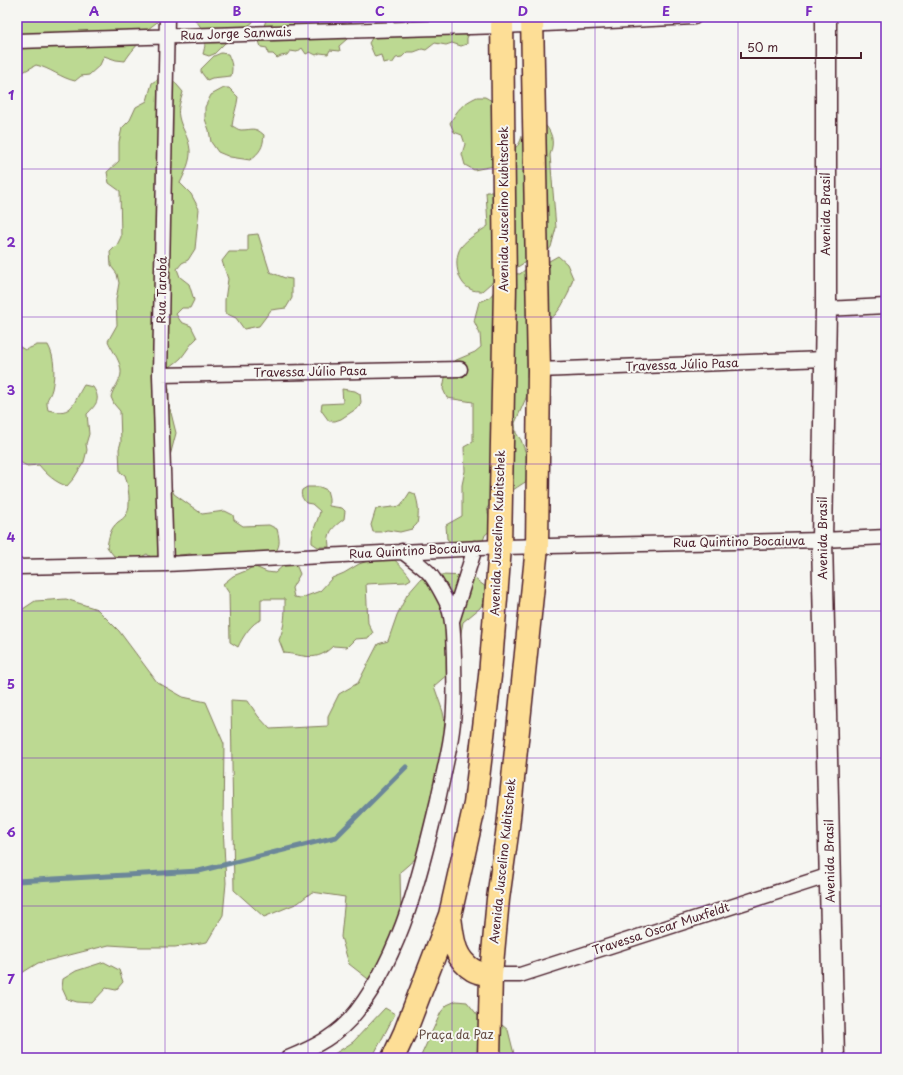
<svg xmlns="http://www.w3.org/2000/svg" width="903" height="1075" font-family="'Playpen Sans',sans-serif">
	<rect width="100%" height="100%" fill="#f6f6f2"/>
	<filter id="ink" filterUnits="userSpaceOnUse"><feTurbulence type="fractalNoise" baseFrequency=".025" numOctaves="2"/><feDisplacementMap in="SourceGraphic" scale="8" xChannelSelector="R" yChannelSelector="G"/><feConvolveMatrix kernelMatrix="1 2 1 2 8 2 1 2 1" color-interpolation-filters="sRGB"/></filter>
	<g filter="url(#ink)">
		<path fill="#bcd992" stroke="#837c5e" d="M17,17H161L156,23L148,29L146,37C139,42 129,54 125,61L116,60L104,56L100,65L89,75L81,76L75,81C61,78 50,68 36,65L23,72L17,89Z
			M199,17H256L252,23L243,29L231,41L225,43L214,54L209,56L203,54C207,39 206,32 195,20Z
			M267,17H310L316,19L328,17L335,27L347,39L339,46L340,51L330,50L328,54L320,53L316,55L310,52L306,54L302,48L297,52L290,51L287,55L281,56L277,58L273,54H268L267,48L261,47L259,41Z
			M392,18L402,19L400,24L470,32L467,38V44L461,46L452,43L446,45L435,43L426,50L422,49L414,52H407L402,57L396,58L392,64L388,62L383,63L381,55L375,57L369,43L372,38L368,32L372,27L375,20H384Z
			M221,53L228,54C232,63 233,67 231,76L212,78L207,80L201,72V69L214,56Z
			M162,76L171,78L183,92C181,100 177,108 179,117C181,128 189,137 190,150C191,160 185,173 180,183L191,194L199,209L195,249L188,260L182,263L177,269L180,277L189,284L194,300L190,308H182L176,314L181,322L191,326L197,338C190,344 187,351 181,358C176,363 169,367 164,372L163,381L169,389V405L176,433L169,460V483L174,494L202,514L225,511L233,515L234,520L243,526L269,525L277,529C280,541 281,547 272,556L208,560L190,554L179,555L168,560L156,561L147,554L133,561L114,556L107,547C109,536 110,529 118,522C121,520 124,518 126,515C132,507 128,484 125,475L120,472L119,449L121,442L120,411L114,404L111,397C113,389 116,387 119,380C126,367 113,353 108,341L117,325L116,300L119,283L117,274L111,266L110,252L117,245L121,237L120,191L109,183L107,172L119,161V142L122,128L130,120L136,107L147,101L152,83Z
			M224,88H229L238,97C237,107 233,116 232,126C235,127 238,130 241,130C253,130 254,126 264,135C263,148 260,152 250,160L230,157L218,152L211,142L209,130L205,119V107L211,95Z
			M477,97H485L492,101L494,109V166L474,170L465,165L462,154L465,144L462,135L454,132L450,123C458,109 462,104 477,97Z
			M542,121C552,132 555,140 550,155L556,228L551,247L542,259L527,261L508,273L520,274L526,269L537,268L558,256L567,264L573,278L568,294L561,307L555,315L542,325L529,344L527,359V377L530,385L526,398L515,423L516,433L521,440L527,456L532,478C525,482 519,486 513,490C500,498 497,495 487,508L492,529L485,535L482,544L458,548L447,539L446,525L462,516V485L465,471L464,447L473,442V402L447,398L443,389L446,372L454,361L475,352L481,347L480,334L474,321L479,302C495,297 492,293 499,279L491,283L482,291C478,291 473,291 470,289C457,283 453,259 461,247C467,239 479,232 488,226L486,192H493L512,150C523,144 519,137 527,129C531,126 537,123 542,121Z
			M258,234L270,272L285,278L292,279V298L286,308L271,310L259,326L244,329L236,318L225,313V300L228,279L222,261L229,252H248V235Z
			M17,345L25,350L37,345H48C55,357 55,375 52,389C49,400 45,397 48,410C74,417 73,402 84,385L93,387C101,399 97,404 87,414L89,434L86,444L87,450L84,462L74,478L67,486C56,483 46,474 39,465L27,466L20,462L17,447Z
			M342,389L355,391L360,394L361,402L359,407L341,419L335,421H329L321,410L322,404L343,403Z
			M307,487H320L327,490L329,498V506L342,508L345,511L344,519C332,528 327,532 329,547H318L312,543C311,531 318,522 320,511L312,504L306,503C303,499 300,496 302,490Z
			M410,492L415,494C419,505 419,513 417,524L412,529L400,532L387,530L381,532H373L371,525L376,509L401,506Z
			M376,558H393C399,565 407,571 411,579L406,582L366,584L368,623L373,633L369,638L355,639L347,647L333,646C316,663 305,655 284,653L279,640C285,626 285,614 285,599H261V620C252,622 242,638 238,647L230,642L229,593L223,584L233,576L248,570L253,566L267,572L275,573L285,564L295,562L300,574L292,588L294,597L301,598L320,591L332,578L344,573L359,564Z
			M440,575L471,576L490,590L480,608L463,622L459,643L448,674L434,686L443,712L448,739L423,852L400,872L401,919L372,982L349,964L341,937L345,897L312,892L298,903L264,917L234,890L231,700L248,701L258,716L270,729L328,726V716L339,694L358,683L378,644L388,641L397,615L407,595L421,579Z
			M66,599L97,609L119,631L157,682L183,697L206,702L224,744L223,826L226,883L223,915L207,942L175,947H141L109,945L38,963L17,976V613L35,601Z
			M104,962L119,970L123,982L116,990L106,988L92,1003L77,1002L67,999L62,988L63,979L76,971Z
			M456,1001L467,1002L479,1017L478,1058H420L441,1012L447,1005Z
			M385,1008L395,1014L372,1058H328L353,1042Z
			M502,1025L508,1030L515,1058H494L498,1026Z"/>
		<g fill="none" stroke-linecap="round" stroke-linejoin="round">
			<path stroke="#6c8799" stroke-width="5" d="M17,881L199,871L336,837L406,767"/>
			<defs>
				<path id="street" d="M17,41L502,26L694,17
					M826,309L886,306
					M539,370L825,359
					M160,375L460,369
					M166,564L160,375L167,17
					M17,567L166,564L500,547L822,540L886,537
					M452,621L475,548
					M491,975H520L830,875
					M288,1058C315,1047 339,1035 357,1011C402,952 421,872 438,800C444,770 453,739 454,708C455,691 454,674 454,657C453,639 454,620 447,603C443,595 434,578 428,572C420,564 410,558 402,551"/>
				<path id="secondary" d="M826,17V309L822,540L834,1058"/>
				<path id="primary" d="M450,917C453,937 453,958 473,970C478,973 486,974 491,975
					M393,1058L405,1032L450,915L475,804L490,676L500,547L505,286L502,17
					M489,1058L491,975L498,899L508,827L537,547L539,370L532,17"/>
			</defs>
			<use href="#street" stroke="#4a1f2b" stroke-width="17"/>
			<use href="#secondary" stroke="#4a1f2b" stroke-width="23"/>
			<use href="#primary" stroke="#4a1f2b" stroke-width="25"/>
			<use href="#street" stroke="#f6f6f2" stroke-width="14"/>
			<use href="#secondary" stroke="#f6f6f2" stroke-width="20"/>
			<use href="#primary" stroke="#fdde96" stroke-width="22"/>
		</g>
	</g>
	<path fill="none" stroke="#7b2cbf" stroke-width="1" stroke-opacity="0.55" d="M165,17V1058M308,17V1058M452,17V1058M595,17V1058M738,17V1058M17,169H886M17,317H886M17,464H886M17,611H886M17,758H886M17,906H886"/>
	<g text-anchor="middle" stroke-width="4" stroke-linejoin="round" paint-order="stroke">
		<g font-size="12" fill="#4a1f2b" stroke="#f6f6f2">
			<text transform="translate(236 34) rotate(-2)" y="4">Rua Jorge Sanwais</text>
			<text transform="translate(504 209) rotate(-90)" y="4">Avenida Juscelino Kubitschek</text>
			<text transform="translate(826 214) rotate(-90)" y="4">Avenida Brasil</text>
			<text transform="translate(162 290) rotate(-89)" y="4">Rua Tarobá</text>
			<text transform="translate(682 365) rotate(-2)" y="4">Travessa Júlio Pasa</text>
			<text transform="translate(310 372) rotate(-1)" y="4">Travessa Júlio Pasa</text>
			<text transform="translate(498 533) rotate(-88)" y="4">Avenida Juscelino Kubitschek</text>
			<text transform="translate(823 538) rotate(-90)" y="4">Avenida Brasil</text>
			<text transform="translate(739 542) rotate(-1)" y="4">Rua Quintino Bocaiuva</text>
			<text transform="translate(415 551) rotate(-3)" y="4">Rua Quintino Bocaiuva</text>
			<text transform="translate(503 861) rotate(-84)" y="4">Avenida Juscelino Kubitschek</text>
			<text transform="translate(830 861) rotate(-91)" y="4">Avenida Brasil</text>
			<text transform="translate(661 929) rotate(-18)" y="4">Travessa Oscar Muxfeldt</text>
		</g>
		<g font-size="12" fill="#664e45" stroke="#f6f6f2">
			<text x="456" y="1039">Praça da Paz</text>
		</g>
	</g>
	<rect width="903" height="1075" fill="none" stroke="#f6f6f2" stroke-width="44"/>
	<path d="M741 52v6h120v-6" fill="none" stroke="#4a1f2b" stroke-width="2"/>
	<text x="747" y="52" font-size="12" fill="#4a1f2b" stroke="#f6f6f2" stroke-width="3" paint-order="stroke">50 m</text>
	<rect x="22" y="22" width="859" height="1031" fill="none" stroke="#7b2cbf" stroke-width="1.5"/>
	<g font-size="13" text-anchor="middle" font-weight="bold" fill="#7b2cbf">
		<text x="94" y="16">A</text>
		<text x="237" y="16">B</text>
		<text x="380" y="16">C</text>
		<text x="523" y="16">D</text>
		<text x="666" y="16">E</text>
		<text x="809" y="16">F</text>
		<text x="11" y="100">1</text>
		<text x="11" y="247">2</text>
		<text x="11" y="395">3</text>
		<text x="11" y="542">4</text>
		<text x="11" y="689">5</text>
		<text x="11" y="837">6</text>
		<text x="11" y="984">7</text>
	</g>
</svg>
